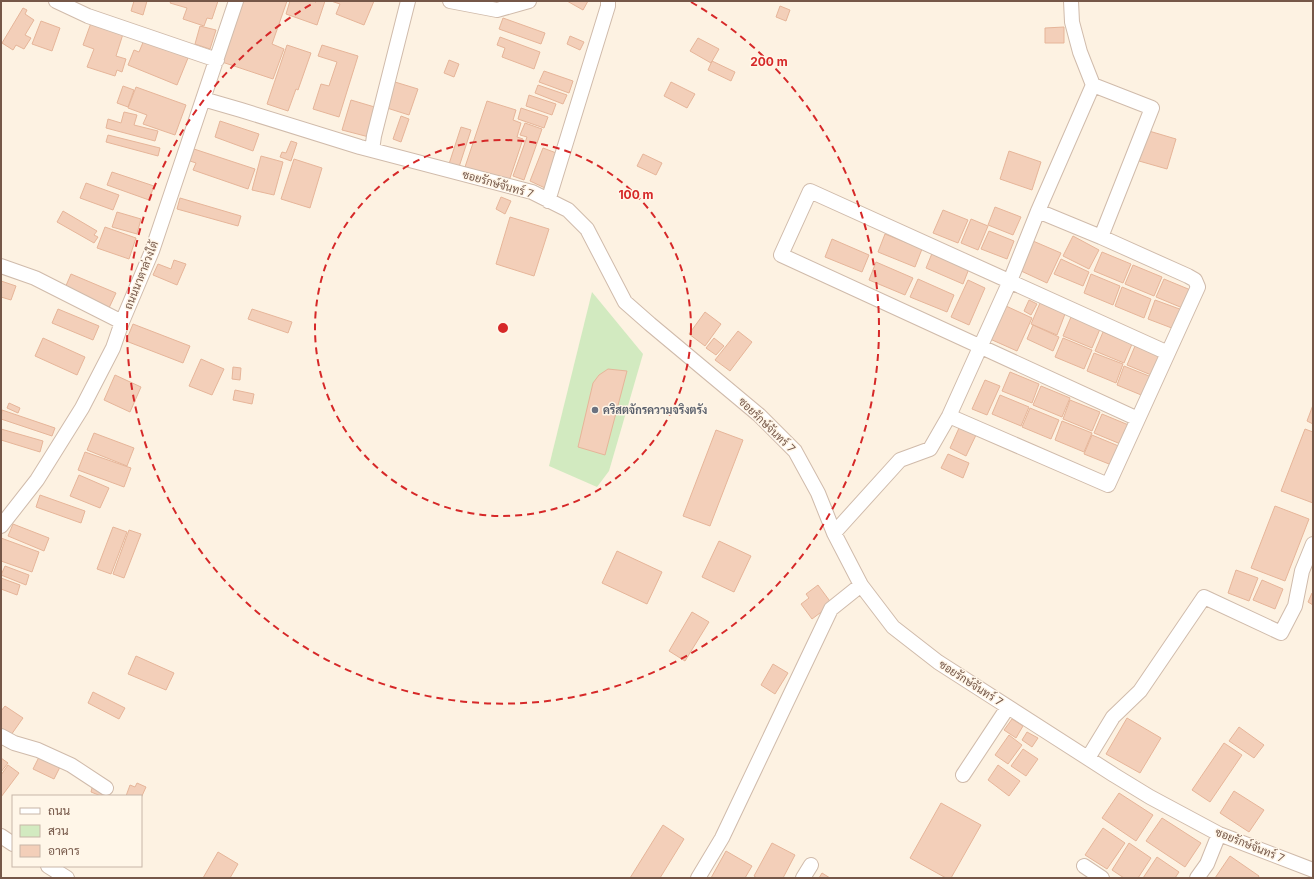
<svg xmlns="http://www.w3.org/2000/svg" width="1314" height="879" font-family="Inter,Sarabun,sans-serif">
	<rect width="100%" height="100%" fill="#fdf2e2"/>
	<path fill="#d2eac0" d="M592,292L643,354L609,471L597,487L549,466Z"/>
	<path fill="#f3cfb9" stroke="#e6b599" d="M134,1H147L143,15L131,11Z
		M171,1H218L212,19L207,18L204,26L183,19L187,8L170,3Z
		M243,1H287L272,44L284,49L273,79L222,62Z
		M290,1H325L317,25L286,14Z
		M331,1H374L364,25L336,14L340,4Z
		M567,1H588L583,10Z
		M780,6L790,10L786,21L776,17Z
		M23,8L27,10L25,14L34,20L25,35L31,38L24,49L16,45L13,50L2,43Z
		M503,18L545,33L541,44L499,29Z
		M41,21L60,28L52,51L32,44Z
		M91,23L123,34L116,56L126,59L122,72L117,70L115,76L87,67L94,49L83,45Z
		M200,26L216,30L210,49L195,44Z
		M1064,27V43H1045V28Z
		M570,36L584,42L580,50L567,44Z
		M500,37L540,52L534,69L502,57L505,48L497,45Z
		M698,38L719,49L711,63L690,51Z
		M144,40L188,58L177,85L128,65L134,50L139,52Z
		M287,45L311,53L298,90L296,89L288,111L267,104Z
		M322,45L358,56L339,117L313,109L321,84L329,86L337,62L318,56Z
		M449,60L459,64L454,77L444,73Z
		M712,61L735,72L731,81L708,70Z
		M544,71L573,81L569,93L539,82Z
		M395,82L418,89L409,115L387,108Z
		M671,82L695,94L687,108L664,96Z
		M538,85L567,95L563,104L535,93Z
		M123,86L134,90L128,107L117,103Z
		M136,87L186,105L175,135L143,124L147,115L128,108Z
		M529,95L556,104L552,115L526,106Z
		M351,100L378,108L369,137L342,130Z
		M487,101L516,110L513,120L521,123L517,137L523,139L509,181L465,167Z
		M521,108L548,117L544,128L518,119Z
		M124,112L137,115L134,125L158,131L155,141L106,128L108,119L121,123Z
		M401,116L409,119L401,142L393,139Z
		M220,121L259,134L253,151L215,137Z
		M525,123L542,129L524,180L513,176L527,137L520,135Z
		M461,127L471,130L459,167L449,164Z
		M1149,131L1176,139L1167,169L1139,161Z
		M108,135L160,148L158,156L106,142Z
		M291,141L297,143L291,161L280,157L282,152L286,153Z
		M543,148L559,154L545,188L530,181Z
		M194,149L255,169L248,189L193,170L196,163L190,161Z
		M1009,151L1041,162L1032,190L1000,179Z
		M643,154L662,163L656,175L637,166Z
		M261,156L283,162L274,195L252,190Z
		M294,159L322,168L310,208L281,199Z
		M112,172L154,186L149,200L107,185Z
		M86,183L119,195L113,210L80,198Z
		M501,197L511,201L505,214L496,209Z
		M180,198L241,216L238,226L177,209Z
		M995,207L1021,217L1013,235L988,225Z
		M943,210L968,220L958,243L933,233Z
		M63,211L97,231L94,235L98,237L94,243L57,222Z
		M117,212L141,219L137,234L112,227Z
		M510,217L549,229L534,276L496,264Z
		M971,219L988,226L978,250L961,243Z
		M105,227L136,238L129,259L97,248Z
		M989,231L1014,241L1007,259L981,249Z
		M885,234L922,249L915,267L878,252Z
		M1073,236L1099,250L1089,269L1063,256Z
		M832,239L869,255L862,272L825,257Z
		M1033,241L1061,253L1047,283L1019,270Z
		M933,251L970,266L963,284L926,268Z
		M1102,252L1131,264L1123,283L1094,271Z
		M1061,259L1089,272L1083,286L1054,274Z
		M174,260L186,264L177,285L153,275L158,264L171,269Z
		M876,262L913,278L905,295L869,280Z
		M1133,265L1162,277L1154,296L1125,284Z
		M71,274L116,293L109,308L65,288Z
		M1091,274L1120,286L1113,305L1084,293Z
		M918,279L954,295L947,312L910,297Z
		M1164,279L1193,291L1185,309L1156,297Z
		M968,280L985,288L969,325L951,317Z
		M1,281L16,286L11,300L1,297Z
		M1122,287L1151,299L1144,318L1115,306Z
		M1029,300L1037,304L1031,315L1024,311Z
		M1155,300L1185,311L1177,330L1148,319Z
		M1040,303L1065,314L1057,335L1031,324Z
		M1006,306L1032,318L1017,351L990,339Z
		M58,309L99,326L93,340L52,323Z
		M252,309L292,322L288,333L248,319Z
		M705,312L721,324L705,346L689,334Z
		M1071,317L1100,329L1092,348L1063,336Z
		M133,324L190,346L183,363L126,341Z
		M1033,325L1059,337L1053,351L1027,339Z
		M738,331L752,342L730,371L715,360Z
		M1103,332L1132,344L1124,363L1095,351Z
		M43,338L85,357L77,375L35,356Z
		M714,338L724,346L716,355L706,348Z
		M1063,338L1092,350L1084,369L1055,357Z
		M1135,346L1164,358L1156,377L1127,365Z
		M1094,353L1123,364L1116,383L1087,371Z
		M201,359L224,369L212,395L189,386Z
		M1124,366L1154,378L1146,397L1117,385Z
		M233,367L241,368L240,380L232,379Z
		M608,369L627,371L605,455L578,447L593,383L599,375Z
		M1010,372L1039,384L1032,403L1002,391Z
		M115,375L141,387L130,412L104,400Z
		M985,380L1000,386L987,415L972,409Z
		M1041,386L1070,398L1062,417L1033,405Z
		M235,390L254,394L252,404L233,400Z
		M1000,395L1029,407L1021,426L992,414Z
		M1070,400L1100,412L1092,431L1063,419Z
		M9,403L20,408L18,413L7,408Z
		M1313,405V424L1307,421Z
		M1030,408L1059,420L1051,439L1022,427Z
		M2,410L55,428L52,436L1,419Z
		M1102,414L1131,426L1123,445L1094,433Z
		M1062,421L1092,433L1084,452L1055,440Z
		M959,428L976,435L966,456L950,448Z
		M1,429L43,441L40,452L1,440Z
		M1305,429L1313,432V503L1281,491Z
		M716,430L743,440L710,526L683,516Z
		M94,433L134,448L127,466L87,450Z
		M1092,435L1121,447L1114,466L1084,454Z
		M85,452L131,468L124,487L78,470Z
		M948,454L969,463L963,478L941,468Z
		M79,475L109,488L100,508L70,496Z
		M40,495L85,511L81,523L36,507Z
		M1275,506L1309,519L1285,581L1251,568Z
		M13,524L49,538L44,551L8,536Z
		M113,527L127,532L111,574L97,569Z
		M129,530L141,534L124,578L113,574Z
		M1,538L39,552L32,572L1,561Z
		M719,541L751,556L734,592L702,577Z
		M617,551L662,572L647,604L602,583Z
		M5,566L29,575L26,585L1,575Z
		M1236,570L1258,578L1249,601L1228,593Z
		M1,578L20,585L17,595L1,589Z
		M1262,580L1283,589L1275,609L1253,600Z
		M818,585L832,604L812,619L801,604L809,598L806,594Z
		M1312,593L1313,594V605L1308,602Z
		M692,612L709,622L685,661L669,651Z
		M136,656L174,673L166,690L128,674Z
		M773,664L788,673L775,694L761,685Z
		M93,692L125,708L119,719L88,703Z
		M5,706L23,718L11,735L1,729V711Z
		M1127,718L1161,738L1140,773L1106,754Z
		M1012,719L1023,726L1016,738L1004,730Z
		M1239,727L1264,745L1254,758L1229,741Z
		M1027,732L1038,738L1032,747L1022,740Z
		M1009,735L1022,745L1008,764L995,755Z
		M1224,743L1242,755L1210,802L1192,790Z
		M1023,749L1038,759L1026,776L1011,766Z
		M40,755L61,765L54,779L33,769Z
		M1,758L8,763L1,772Z
		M8,765L19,773L1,797V775Z
		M998,765L1020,781L1009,796L988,780Z
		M137,783L146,787L141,798V796H126L130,785L135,787Z
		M92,788L102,792L101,796L91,792Z
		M1234,791L1264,810L1249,832L1220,813Z
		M1119,793L1153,815L1136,841L1102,818Z
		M941,803L981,825L951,878H946L910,858Z
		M1162,818L1201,843L1185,867L1146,841Z
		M663,825L684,839L660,878H630Z
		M1103,828L1125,843L1107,869L1085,855Z
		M772,843L795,855L783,878H757L754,876Z
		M1129,843L1151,858L1138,878H1124L1112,870Z
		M726,851L752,866L745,878H711Z
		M218,852L238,864L230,878H203Z
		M1230,856L1259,876L1258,878H1215Z
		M1157,857L1179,872L1175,878H1143Z
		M822,873L830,878H819Z"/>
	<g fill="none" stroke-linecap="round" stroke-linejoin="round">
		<defs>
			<path id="minor" d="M56,1L88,16L217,60
				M450,1L497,10L529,1
				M1093,85L1152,108L1101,237
				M203,99L241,110L360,147L532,192L568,210L587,229L625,302L650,324L759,415L795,451L818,493L834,533L861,585L893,627L938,662L1114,775L1150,797L1219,834L1313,870
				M372,150L374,136L408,1
				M548,201L608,6V1
				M1,266L35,278L122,322
				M949,416L1108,485L1198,287L1195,280L1188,276L1101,237L1038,211
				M1138,419L781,255L810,191L1168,353
				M1,526L37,480L82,408L113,348L122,322L152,251L236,1
				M834,533L900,460L930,449L949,416L1010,281L1038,211L1093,85L1080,52L1072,22L1071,1
				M1,736L14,743L38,750L71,765L106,788
				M1088,758L1113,717L1140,691L1204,597L1281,633L1295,606L1302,571L1313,544
				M963,775L1008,707
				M1,836L13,844
				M48,866L67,878
				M1084,866L1102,878
				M698,878L722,838L831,609L861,585
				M803,878L811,865
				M1197,878L1207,864L1219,834"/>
		</defs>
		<use href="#minor" stroke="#d0bbab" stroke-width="16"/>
		<use href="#minor" stroke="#fff" stroke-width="14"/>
	</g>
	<g fill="none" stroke="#d62828" stroke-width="2" stroke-dasharray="7 5">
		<circle cx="503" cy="328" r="188"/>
		<path d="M691 2A376 376 0 1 1 315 2"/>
	</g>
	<circle fill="#6b7280" stroke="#fff6e8" stroke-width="1.5" cx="595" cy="410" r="4"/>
	<g text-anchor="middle" stroke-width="3" stroke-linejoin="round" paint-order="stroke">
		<g font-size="11" fill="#755748" stroke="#fff6e8">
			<text transform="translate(498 184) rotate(16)" y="4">ซอยรักษ์จันทร์ 7</text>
			<text transform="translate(141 275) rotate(-68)" y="4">ถนนนาตาล่วงใต้</text>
			<text transform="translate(767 425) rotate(44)" y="4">ซอยรักษ์จันทร์ 7</text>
			<text transform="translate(971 683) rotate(33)" y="4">ซอยรักษ์จันทร์ 7</text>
			<text transform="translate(1250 845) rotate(22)" y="4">ซอยรักษ์จันทร์ 7</text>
		</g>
		<g font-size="11" font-weight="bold" fill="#5b616d" stroke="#fff6e8" text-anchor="start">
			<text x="603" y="414">คริสตจักรความจริงตรัง</text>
		</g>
	</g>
	<circle cx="503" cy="328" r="6" fill="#d62828" stroke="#fff6e8" stroke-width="2"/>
	<g font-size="12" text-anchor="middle" font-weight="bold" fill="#d62828" stroke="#fff6e8" stroke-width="3" stroke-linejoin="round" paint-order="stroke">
		<text x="769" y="66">200 m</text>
		<text x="636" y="199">100 m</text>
	</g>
	<rect width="1314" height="879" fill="none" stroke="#755748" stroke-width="4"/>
	<rect x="12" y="795" width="130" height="72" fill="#fff6e8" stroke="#c8b6a8"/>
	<rect x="20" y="808" width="20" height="6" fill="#ffffff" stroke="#c8b6a8"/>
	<text x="48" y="815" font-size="12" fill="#755748">ถนน</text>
	<rect x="20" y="825" width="20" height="12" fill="#d2eac0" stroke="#c8b6a8"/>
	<text x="48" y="835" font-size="12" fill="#755748">สวน</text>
	<rect x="20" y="845" width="20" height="12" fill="#f3cfb9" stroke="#c8b6a8"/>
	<text x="48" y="855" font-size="12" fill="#755748">อาคาร</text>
</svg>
